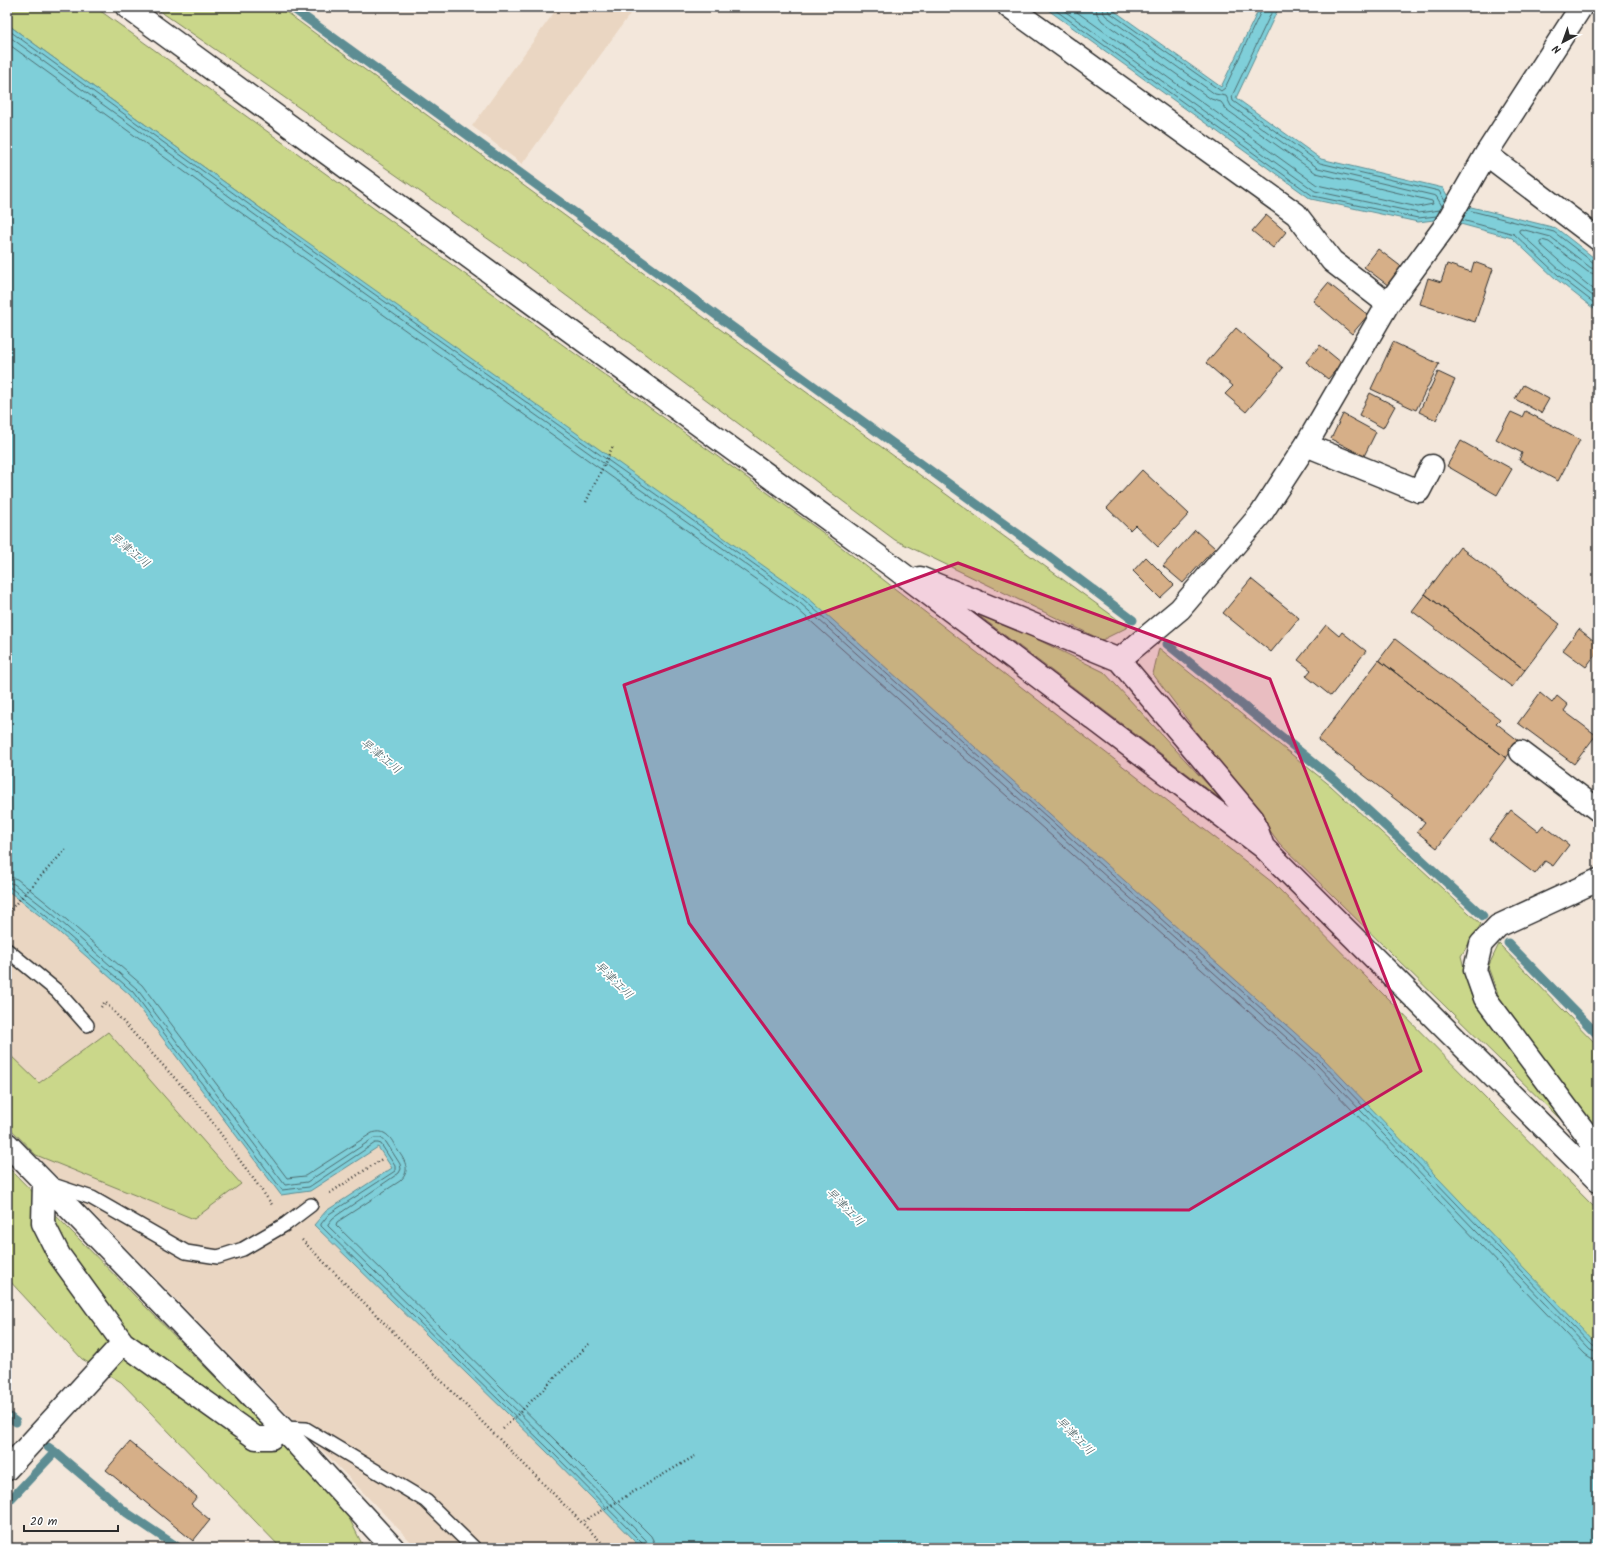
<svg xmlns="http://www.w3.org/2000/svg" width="1605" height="1555" font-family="Kalam,'Klee One',sans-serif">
	<rect width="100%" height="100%" fill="#f3e7db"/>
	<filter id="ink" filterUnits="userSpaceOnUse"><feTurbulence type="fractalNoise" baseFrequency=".025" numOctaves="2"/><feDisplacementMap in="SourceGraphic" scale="8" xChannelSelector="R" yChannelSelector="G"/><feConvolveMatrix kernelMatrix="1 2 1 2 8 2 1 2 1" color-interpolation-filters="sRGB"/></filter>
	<g filter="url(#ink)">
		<path fill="#ead6c2" d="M558,7H635L522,164L472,126Z
			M7,499L1103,1548H417L7,1125Z"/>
		<path fill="#cad78a" stroke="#7a815a" d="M7,7H95L822,532L1272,882L1598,1211V1396L289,229L7,24Z
			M154,7H279L1128,627L1102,640L895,540L517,259Z
			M961,602L1104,672L1222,800Z
			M1159,648L1331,786L1481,924L1461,956L1471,995L1561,1120L1280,844L1153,674Z
			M1499,944L1598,1046V1131L1500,1000L1488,967Z
			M108,1032L241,1184L194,1219L36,1155L7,1125V1052L39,1083Z
			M7,1166L344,1508L364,1548H281L121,1382L82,1359L7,1278Z"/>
		<path fill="#7fcfd9" stroke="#5d8d93" d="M1044,7H1109L1221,87L1260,7H1279L1236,98L1321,159L1443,188L1451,202L1556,228L1598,261V312L1556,279L1512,238L1442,219L1418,222L1311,199Z
			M7,24L289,229L806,596L1322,1057L1598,1345V1548H641L546,1451L314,1225L326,1211L392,1168L378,1147L310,1191L281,1195L130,995L44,919L7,890Z"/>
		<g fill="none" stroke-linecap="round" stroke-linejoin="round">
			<path stroke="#4d6d71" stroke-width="1" d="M1051,7L1313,196L1418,218L1437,216
				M1059,7L1315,191L1418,213L1440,210
				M1070,7L1317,185L1418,207L1433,204L1432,201L1316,173L1227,110L1221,102L1211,99L1102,21L1097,14L1096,7
				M1102,7L1103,12L1106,16L1215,94L1226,96L1231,106L1318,168L1436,196L1442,206
				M1107,7L1109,12L1221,91L1225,88L1263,7
				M1274,7L1232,96L1233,101L1320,163L1439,191L1445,201
				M7,29L287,232L803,599L1319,1060L1593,1346L1598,1348
				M7,35L284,236L800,603L1316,1064L1590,1350L1598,1353
				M7,43L280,241L796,608L1312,1068L1585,1354L1591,1358L1598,1359
				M1468,210L1554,232L1594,263L1598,264
				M1462,220L1514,234L1559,276L1598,306
				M1598,269L1591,268L1551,237L1521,229L1519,230V232L1562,272L1598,300
				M1598,275L1588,272L1549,242L1542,240L1540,241V244L1566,267L1598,293
				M7,876L17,879L53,908L142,985L287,1178L305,1176L372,1133C376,1132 380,1131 384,1133C390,1136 393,1142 396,1148C404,1159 412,1170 400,1181L337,1222L336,1225L556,1441L651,1536L654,1542L655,1548
				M7,882L14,884L50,912L137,989L285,1185L307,1182L374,1138H381L386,1142L400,1164L401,1169L399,1173L333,1218L328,1224V1226L552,1445L646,1540L649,1548
				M7,887L11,888L46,916L133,992L282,1190L309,1187L375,1143H378L381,1144L395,1166V1171L329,1214L321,1224V1226L548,1448L642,1543L644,1548"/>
			<path stroke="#5d8d93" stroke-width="9" d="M291,7L1047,555L1133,620
				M1167,644L1335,780L1483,916
				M1508,943L1598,1035
				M7,1415L16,1422
				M55,1452L127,1513L179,1548
				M7,1503L55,1452L48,1447"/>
		</g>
		<path fill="#d6af88" stroke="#2b2b2b" d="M1266,215L1286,232L1273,248L1252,231Z
			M1378,249L1403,268L1389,286L1364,267Z
			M1474,262L1493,269L1475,322L1420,304L1428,278L1441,282L1447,264L1471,272Z
			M1328,283L1368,315L1352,334L1313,301Z
			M1236,328L1283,368L1246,412L1225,394L1233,386L1206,363Z
			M1393,342L1439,364L1416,410L1371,389Z
			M1320,345L1342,363L1328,379L1306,362Z
			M1438,372L1455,380L1436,420L1419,412Z
			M1523,385L1549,399L1541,413L1515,399Z
			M1370,393L1395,406L1383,428L1359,415Z
			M1525,411L1580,440L1558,481L1519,460L1522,453L1496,439L1511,412L1522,417Z
			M1343,414L1376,432L1364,456L1331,439Z
			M1461,441L1512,469L1497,495L1447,466Z
			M1142,470L1189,514L1158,547L1135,525L1130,530L1107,508Z
			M1195,530L1215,548L1183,583L1163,566Z
			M1460,547L1560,624L1525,670L1425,594Z
			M1146,557L1174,585L1160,598L1133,571Z
			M1251,579L1299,618L1271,652L1223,613Z
			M1425,594L1525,670L1512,687L1412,611Z
			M1326,625L1339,636L1342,632L1366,651L1331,696L1306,676L1311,670L1298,660Z
			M1579,629L1598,644V651L1586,667L1563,650Z
			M1395,639L1500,719L1496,723L1519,741L1506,758L1379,660Z
			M1379,660L1506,758L1437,848L1417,832L1425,822L1318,740Z
			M1540,693L1552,703L1557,696L1568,705L1564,711L1596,735L1574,764L1518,723Z
			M1511,810L1538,831L1543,825L1569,845L1553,866L1545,861L1535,874L1489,839Z
			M130,1442L197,1497L191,1504L210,1520L193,1541L106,1470Z"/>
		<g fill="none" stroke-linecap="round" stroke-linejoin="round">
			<defs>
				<path id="lane" d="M7,950L57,991L87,1025
					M50,1184L92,1198L186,1252L218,1257L243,1249L286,1224L311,1205
					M282,1428L306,1429L426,1501L474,1548"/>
				<path id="street" d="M127,7L892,566L1263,847L1598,1181
					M1009,7L1296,214L1332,261L1388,304
					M1486,154L1598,239
					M1306,445L1419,491L1432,466
					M920,578L1119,660L1253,819L1263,847
					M1119,660L1180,609L1261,514L1306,445L1388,304L1443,229L1486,154L1581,7
					M1521,752L1598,810
					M7,1144L44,1182L43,1223L59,1255L123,1343L256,1438H271L282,1428L393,1548
					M1595,1178L1590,1139L1485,998L1475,970L1481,944L1498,926L1598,880
					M44,1182L282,1428
					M7,1469L123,1343"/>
			</defs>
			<use href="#lane" stroke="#2b2b2b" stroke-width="16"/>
			<use href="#street" stroke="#2b2b2b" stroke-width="25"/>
			<path stroke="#2b2b2b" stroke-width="2.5" stroke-dasharray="1 3" stroke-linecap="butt" d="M586,502L613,446
				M8,912L66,849
				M101,1007L105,1002L202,1108L273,1206
				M330,1193L382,1159
				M302,1240L607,1548
				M503,1429L589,1344
				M584,1521L695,1456"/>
			<use href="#lane" stroke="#fff" stroke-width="13"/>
			<use href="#street" stroke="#fff" stroke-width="22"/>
		</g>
	</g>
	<path fill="#c2185b" fill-opacity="0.2" stroke="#c2185b" stroke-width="3" stroke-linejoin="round" d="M958,563L1270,679L1421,1071L1189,1210L898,1209L689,923L624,685Z"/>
	<g text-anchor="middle" stroke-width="3.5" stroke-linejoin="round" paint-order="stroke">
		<g font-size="12" font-style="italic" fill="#445c5f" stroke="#fff">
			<text transform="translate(130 550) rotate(39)" y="4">早津江川</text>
			<text transform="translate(381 756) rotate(39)" y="4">早津江川</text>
			<text transform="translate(614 980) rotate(44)" y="4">早津江川</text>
			<text transform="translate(845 1207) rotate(45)" y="4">早津江川</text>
			<text transform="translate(1075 1436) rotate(45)" y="4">早津江川</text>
		</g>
	</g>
	<rect width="1605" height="1555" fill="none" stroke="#fff" stroke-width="24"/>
	<rect x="12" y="12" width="1581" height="1531" fill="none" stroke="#2b2b2b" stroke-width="1.5" filter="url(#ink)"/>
	<g transform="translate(1563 42) rotate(221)" stroke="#ffffff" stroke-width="3" paint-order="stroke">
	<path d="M0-3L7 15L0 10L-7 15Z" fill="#2b2b2b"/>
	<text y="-6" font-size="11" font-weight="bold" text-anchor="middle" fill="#2b2b2b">N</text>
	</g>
	<path d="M24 1525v6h94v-6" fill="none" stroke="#2b2b2b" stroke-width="2"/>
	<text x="30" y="1525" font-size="12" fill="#2b2b2b" stroke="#ffffff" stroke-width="3" paint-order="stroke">20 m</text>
</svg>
